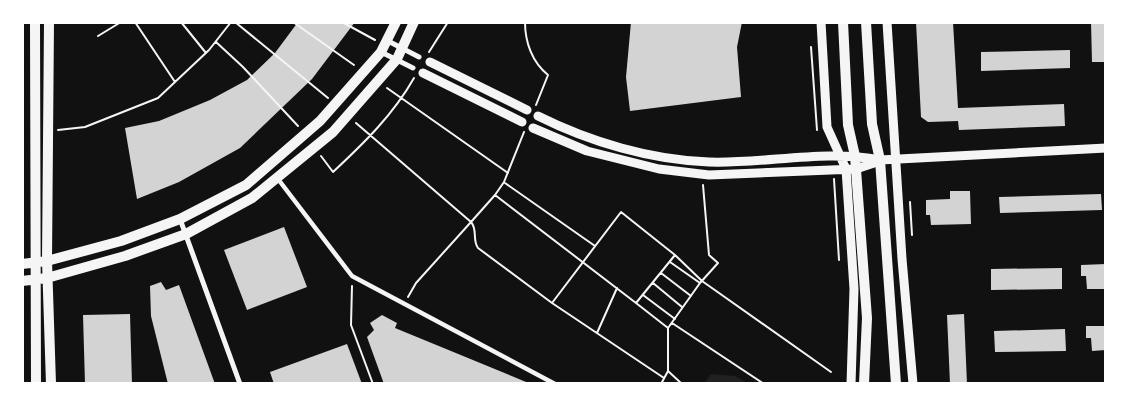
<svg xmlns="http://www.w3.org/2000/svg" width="1128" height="406" font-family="'Source Sans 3',sans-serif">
	<rect width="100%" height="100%" fill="#111"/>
	<path fill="#202020" d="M711,374L735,376L747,383H705Z"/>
	<path fill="#d3d3d3" d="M298,22H355L312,79L240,148L179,182L137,199L125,128L159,121L210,100L247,80L275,53Z
		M631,22H742L737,47L741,97L630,111L626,77Z
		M916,22H953L958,108L1064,104L1065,126L959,130L958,121L928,122L921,117Z
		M1091,22H1106V62H1092Z
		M1070,50V68L981,71V52Z
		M950,191H970L971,224L931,225L930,215H926V200L950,199Z
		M1101,194L1102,210L1000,213L999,197Z
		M284,227L307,287L247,310L224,250Z
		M1106,264V289H1087L1086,276H1081V265Z
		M1062,268V289L991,290V269Z
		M161,282L166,290L179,285L215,384H168L151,316L150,286Z
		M130,314L132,384H85L83,315Z
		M964,314L967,384H950L947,315Z
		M382,315L397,323L395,328L531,384H384L367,337L374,330L370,323Z
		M1086,326H1106V350L1092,351L1091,338H1086Z
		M1065,329L1066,351L995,352L994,331Z
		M347,344L362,384H274L270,372Z"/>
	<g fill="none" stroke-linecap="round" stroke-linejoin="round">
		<path stroke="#f5f5f5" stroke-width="2" d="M135,22L175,82
			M181,22L206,53
			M235,22L328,98
			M293,22L354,65
			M342,22L375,40
			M525,22C525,42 532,62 548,75L536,105
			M98,36L121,22
			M216,42L243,67L298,126
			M811,47L817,130
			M429,52L448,22
			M387,88L508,173
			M356,123L471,222L495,195L636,303L675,255L621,212L552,303
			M58,130L85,127L158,98L209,50L231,22
			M321,156L333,172C364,143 393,115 414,78
			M834,179L839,260
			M505,183L595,246
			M495,195L504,182L524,132
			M910,202L912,235
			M675,255L702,281L831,372
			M670,262L700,283
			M661,273L691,296
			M653,283L682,307
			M352,286L351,325L373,384
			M643,295L675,319
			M408,297L416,283L471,222C478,230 472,240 478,248L552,303L664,378
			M636,303L668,328
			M672,323L764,384
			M597,333L617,288
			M668,371L682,384
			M661,384L668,371V328L700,283L718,263L709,255L703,185"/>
		<path stroke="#f5f5f5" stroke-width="4.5" d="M278,179L352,276L555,384"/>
		<path stroke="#f5f5f5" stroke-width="5" d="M388,41L419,57
			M381,52L413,68
			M180,219L240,384"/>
		<path stroke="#f5f5f5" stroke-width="9" d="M821,22L827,127L846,169L854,289L851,384
			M887,22L902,259L913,384
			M430,62L527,110
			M423,73L522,122
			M538,116C590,142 651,160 709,162C766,164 824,149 880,160L1106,148
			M533,128L587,151L659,169L709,175L856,169L880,161"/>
		<path stroke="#f5f5f5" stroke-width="10" d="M35,22L36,384
			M49,22L47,261L51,384
			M22,264L47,261L121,241L180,219L246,185L320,121L381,52L396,22
			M22,281L47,278L125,256L186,234L252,198L333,132L397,59L414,22"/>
		<path stroke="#f5f5f5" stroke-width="10" d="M843,22L848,125L855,156L867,318L864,384
			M866,22L872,124L880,160L896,384"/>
	</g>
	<rect width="1128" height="406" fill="none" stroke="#ffffff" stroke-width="48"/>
</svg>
